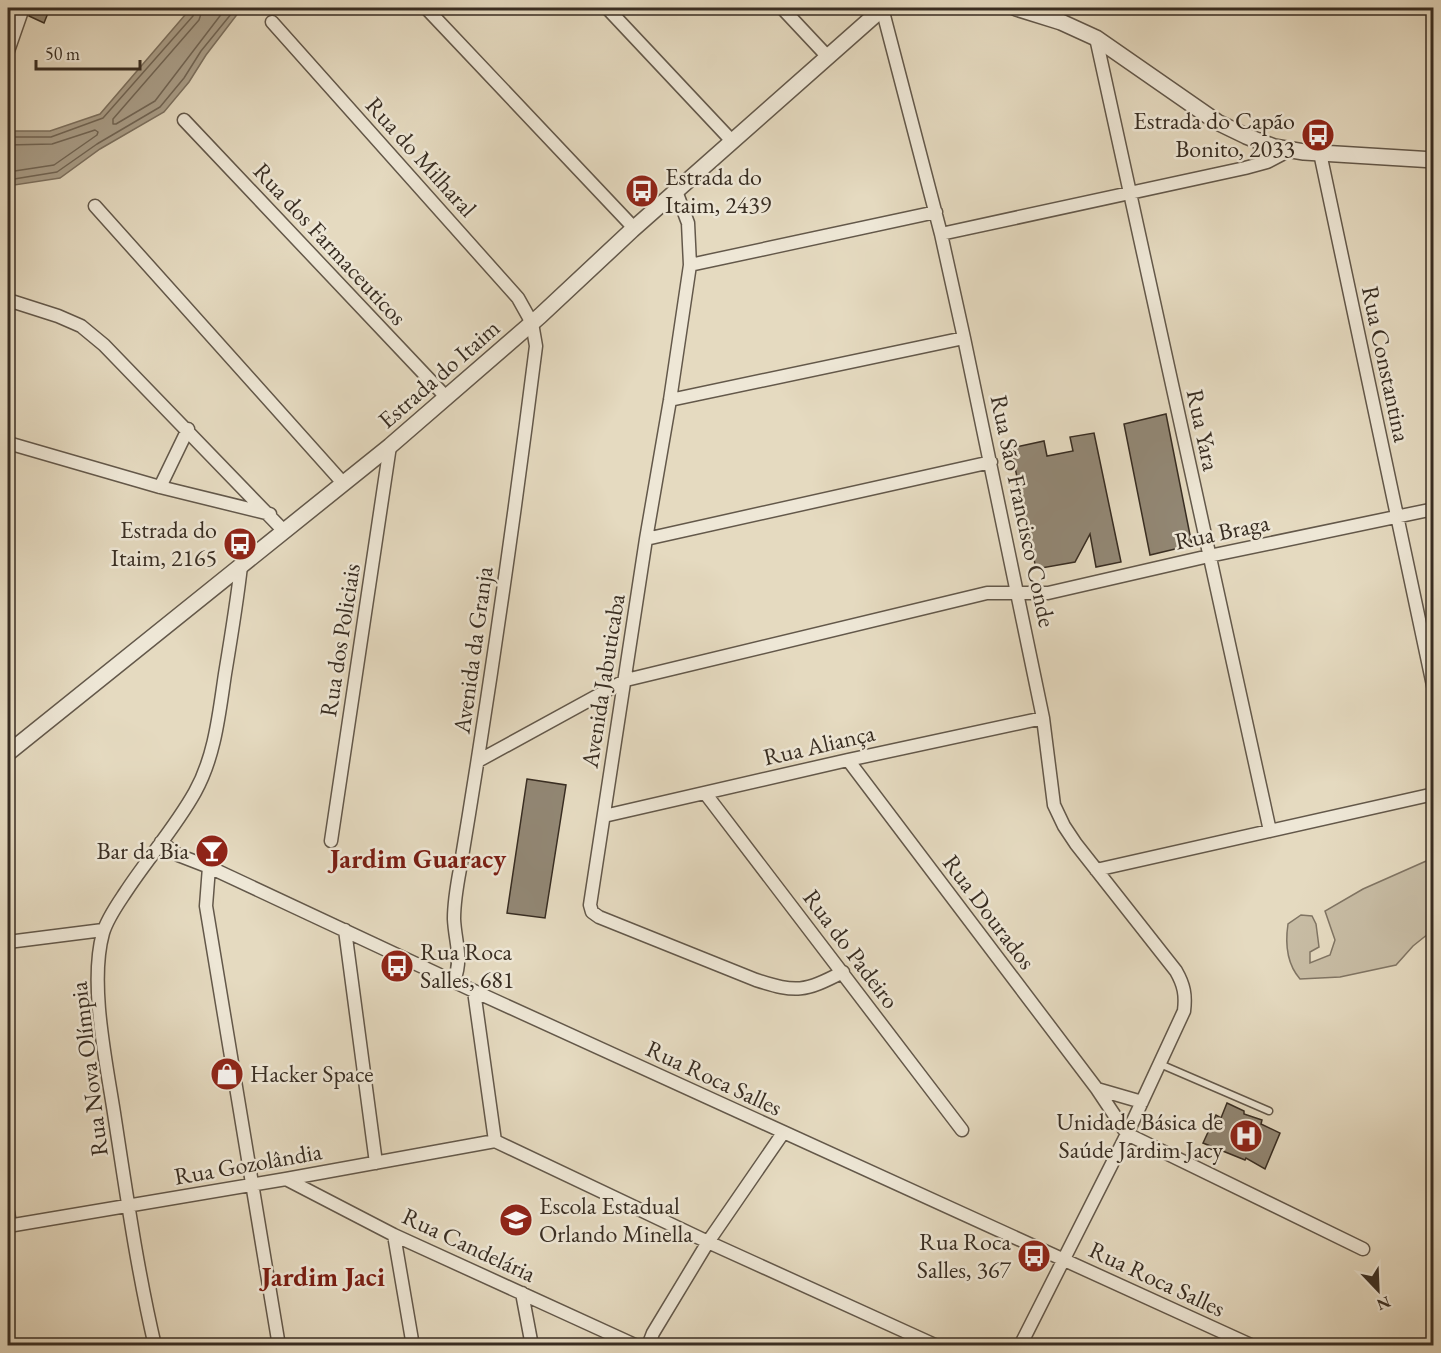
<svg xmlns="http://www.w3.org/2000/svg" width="1441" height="1353" font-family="'EB Garamond',serif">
	<rect width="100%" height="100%" fill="#e5dac0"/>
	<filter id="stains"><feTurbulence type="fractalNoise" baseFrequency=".00333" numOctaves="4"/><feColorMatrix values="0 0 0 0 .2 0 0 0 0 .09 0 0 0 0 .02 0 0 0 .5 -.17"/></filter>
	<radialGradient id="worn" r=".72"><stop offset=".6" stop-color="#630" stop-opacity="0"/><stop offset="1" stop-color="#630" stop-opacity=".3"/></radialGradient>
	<path fill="#c8bda5" stroke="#807564" stroke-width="1.5" d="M1433,858V930L1413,946L1396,965L1340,977L1300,979C1287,964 1285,944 1288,924L1301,915L1312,916L1316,924L1319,947L1310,952V963L1330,955L1335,940L1325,911L1363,889Z"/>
	<path fill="#aa9f8a" stroke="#7c7160" stroke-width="1.5" d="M191,8H242L206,55L189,82L164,112L100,149L60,178L8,186V131H50L100,114Z"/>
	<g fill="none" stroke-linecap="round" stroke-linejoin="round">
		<path stroke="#716656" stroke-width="1.5" d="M203,8L199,20L113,119V124H116L155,101L226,8
			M8,137H51L103,118L193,16L196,8
			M8,145L52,144L95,130L98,132L97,135L54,165L8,172
			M8,180L57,172L97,144L160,107L184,78L201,51L236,8"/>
	</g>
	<path fill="#928774" stroke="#382d22" stroke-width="1.5" d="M31,8H50L44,23L29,16Z
		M1166,414L1192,545L1150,555L1124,424Z
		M1094,433L1121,562L1096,567L1090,534L1075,562L1036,569L1011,448L1044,441L1047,456L1073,451L1070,437Z
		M527,779L566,785L545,918L507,913Z
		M1227,1103L1244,1111V1114L1262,1120L1261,1124L1280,1133L1265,1169L1246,1158L1245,1160L1203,1143L1216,1115L1221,1118Z"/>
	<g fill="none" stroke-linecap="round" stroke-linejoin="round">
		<defs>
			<path id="service" d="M1160,1064L1269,1111
				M140,1346L154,1342"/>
			<path id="minor" d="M426,8L634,228
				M607,8L732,141
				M782,8L827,56
				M882,8L941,234L964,338L1043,718L1054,805L1064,826L1076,844L1176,971C1184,985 1186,995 1184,1011L1127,1134L1020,1346
				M272,22L518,298L532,323L536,346C514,521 489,695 460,869C457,885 454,902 454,919C455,942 463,957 454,981
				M1096,38L1270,831
				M8,51L23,8
				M184,120L446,397
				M1320,153L1434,690
				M676,191L688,223L690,265L670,400L646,539L590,905L592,912L599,917L756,980C797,993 804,992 843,972
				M95,206L343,483
				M941,234L1245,168L1267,162L1288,151
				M690,265L936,212
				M8,300L58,316L81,326L104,345L283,530
				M670,400L964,338
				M8,443L160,487L270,514
				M160,487L188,429
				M646,539L991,462
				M848,760L1097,1089L1127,1134L1363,1249
				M478,761L626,680L987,593H1048L1209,556L1434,509
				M705,793L962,1130
				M604,816L848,760L1043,718
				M331,841L390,446
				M161,842L178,855L209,867L474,991L1253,1346
				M209,867L206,906L279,1346
				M1096,870L1434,794
				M345,930L376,1163
				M8,942L103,930
				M474,991L495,1141
				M1097,1089L1142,1102
				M495,1141L708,1242L937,1346
				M286,1179L394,1235L637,1346
				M8,1212L10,1225
				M8,1226L286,1179L495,1141
				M394,1235L413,1346
				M522,1293L532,1346
				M155,1346C137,1269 126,1191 114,1113C106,1061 89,983 103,933C107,919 117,905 125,893C147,859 175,828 195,792C215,756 219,714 225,674C231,638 237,602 241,566
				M648,1346L653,1333L708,1242L783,1133"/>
			<path id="tertiary" d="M1016,8L1061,22L1096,38L1217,122L1246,136L1274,147L1304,152L1434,160
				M8,753L390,446L540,316L632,230L883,8"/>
		</defs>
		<use href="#service" stroke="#63584a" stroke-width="9"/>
		<use href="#minor" stroke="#63584a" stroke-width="15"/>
		<use href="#tertiary" stroke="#63584a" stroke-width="18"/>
		<use href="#service" stroke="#eee7d6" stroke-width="6"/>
		<use href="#minor" stroke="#eee7d6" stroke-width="12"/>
		<use href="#tertiary" stroke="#eee7d6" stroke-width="15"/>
	</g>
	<defs>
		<symbol id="bus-disc" viewBox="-11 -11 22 22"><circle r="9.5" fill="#8f2418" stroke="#eee7d6"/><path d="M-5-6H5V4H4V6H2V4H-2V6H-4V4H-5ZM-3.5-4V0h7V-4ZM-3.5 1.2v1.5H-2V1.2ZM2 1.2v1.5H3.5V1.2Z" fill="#fff"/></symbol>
		<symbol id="bar-disc" viewBox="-11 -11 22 22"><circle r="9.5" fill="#8f2418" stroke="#eee7d6"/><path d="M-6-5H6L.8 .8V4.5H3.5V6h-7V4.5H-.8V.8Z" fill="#fff"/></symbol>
		<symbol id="shop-disc" viewBox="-11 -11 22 22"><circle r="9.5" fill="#8f2418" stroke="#eee7d6"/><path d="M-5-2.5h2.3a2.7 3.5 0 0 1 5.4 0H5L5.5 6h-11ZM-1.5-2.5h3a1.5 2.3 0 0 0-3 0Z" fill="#fff"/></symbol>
		<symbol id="hospital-disc" viewBox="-11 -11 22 22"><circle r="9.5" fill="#8f2418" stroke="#eee7d6"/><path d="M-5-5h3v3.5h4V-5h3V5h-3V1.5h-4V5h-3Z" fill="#fff"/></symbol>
		<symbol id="school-disc" viewBox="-11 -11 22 22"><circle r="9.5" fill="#8f2418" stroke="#eee7d6"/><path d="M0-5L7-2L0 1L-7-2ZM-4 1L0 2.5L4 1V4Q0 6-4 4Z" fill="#fff"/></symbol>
	</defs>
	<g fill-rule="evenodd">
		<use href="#bus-disc" x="1299" y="116" width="38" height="38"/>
		<use href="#bus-disc" x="623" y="172" width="38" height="38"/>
		<use href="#bus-disc" x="221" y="525" width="38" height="38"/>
		<use href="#bar-disc" x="193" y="832" width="38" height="38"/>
		<use href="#bus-disc" x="378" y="947" width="38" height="38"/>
		<use href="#shop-disc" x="208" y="1055" width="38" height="38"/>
		<use href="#hospital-disc" x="1227" y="1117" width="38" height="38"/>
		<use href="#school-disc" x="497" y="1201" width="38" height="38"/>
		<use href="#bus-disc" x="1015" y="1237" width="38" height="38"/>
	</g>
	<g text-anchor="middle" stroke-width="5" stroke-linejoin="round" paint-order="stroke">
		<g font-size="24" fill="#382d22" stroke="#eee7d6" text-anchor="end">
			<text x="1295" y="129">Estrada do Capão<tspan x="1295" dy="28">Bonito, 2033</tspan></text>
			<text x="665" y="185" text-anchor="start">Estrada do<tspan x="665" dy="28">Itaim, 2439</tspan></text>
			<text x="217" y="538">Estrada do<tspan x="217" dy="28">Itaim, 2165</tspan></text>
			<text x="189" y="859">Bar da Bia</text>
			<text x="420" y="960" text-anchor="start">Rua Roca<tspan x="420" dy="28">Salles, 681</tspan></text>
			<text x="250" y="1082" text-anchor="start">Hacker Space</text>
			<text x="1223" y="1130">Unidade Básica de<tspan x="1223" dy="28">Saúde Jardim Jacy</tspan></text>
			<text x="539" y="1214" text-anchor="start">Escola Estadual<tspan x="539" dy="28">Orlando Minella</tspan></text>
			<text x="1011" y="1250">Rua Roca<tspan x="1011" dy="28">Salles, 367</tspan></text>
		</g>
		<g font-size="24" fill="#382d22" stroke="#eee7d6">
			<text transform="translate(421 157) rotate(48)" y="8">Rua do Milharal</text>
			<text transform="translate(330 244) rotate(47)" y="8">Rua dos Farmaceuticos</text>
			<text transform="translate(1386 364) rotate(78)" y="8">Rua Constantina</text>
			<text transform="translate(439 374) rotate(-41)" y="8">Estrada do Itaim</text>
			<text transform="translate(1203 430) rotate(78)" y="8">Rua Yara</text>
			<text transform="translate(1023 511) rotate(78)" y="8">Rua São Francisco Conde</text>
			<text transform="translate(1222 532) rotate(-12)" y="8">Rua Braga</text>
			<text transform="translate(340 640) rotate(-81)" y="8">Rua dos Policiais</text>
			<text transform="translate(473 650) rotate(-82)" y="8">Avenida da Granja</text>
			<text transform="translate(603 681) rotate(-81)" y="8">Avenida Jabuticaba</text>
			<text transform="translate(819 745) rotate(-13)" y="8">Rua Aliança</text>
			<text transform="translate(989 912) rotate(53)" y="8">Rua Dourados</text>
			<text transform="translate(851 949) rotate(53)" y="8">Rua do Padeiro</text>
			<text transform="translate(89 1069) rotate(-97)" y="8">Rua Nova Olímpia</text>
			<text transform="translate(714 1078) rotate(25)" y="8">Rua Roca Salles</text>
			<text transform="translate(248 1164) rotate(-10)" y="8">Rua Gozolândia</text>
			<text transform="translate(469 1245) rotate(25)" y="8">Rua Candelária</text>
			<text transform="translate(1157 1279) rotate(25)" y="8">Rua Roca Salles</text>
		</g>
		<g font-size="27" font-weight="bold" fill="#7a1f14" stroke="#eee7d6">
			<text x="418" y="868">Jardim Guaracy</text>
			<text x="323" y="1286">Jardim Jaci</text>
		</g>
	</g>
	<rect width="1441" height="1353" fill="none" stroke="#e5dac0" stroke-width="30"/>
	<rect x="9" y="9" width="1423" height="1335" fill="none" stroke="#382d22" stroke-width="3"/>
	<rect x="15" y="15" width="1411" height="1323" fill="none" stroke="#382d22" stroke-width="1.5"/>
	<g transform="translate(1378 1290) rotate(157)" stroke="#eee7d6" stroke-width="4.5" paint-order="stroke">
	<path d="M0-4.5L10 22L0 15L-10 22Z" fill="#382d22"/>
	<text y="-9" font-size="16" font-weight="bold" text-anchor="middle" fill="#382d22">N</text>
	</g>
	<path d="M36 60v9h104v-9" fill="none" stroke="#382d22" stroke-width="3"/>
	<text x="45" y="60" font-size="18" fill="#382d22" stroke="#eee7d6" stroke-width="4.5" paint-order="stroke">50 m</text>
	<rect width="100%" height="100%" filter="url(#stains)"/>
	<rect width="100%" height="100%" fill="url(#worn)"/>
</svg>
